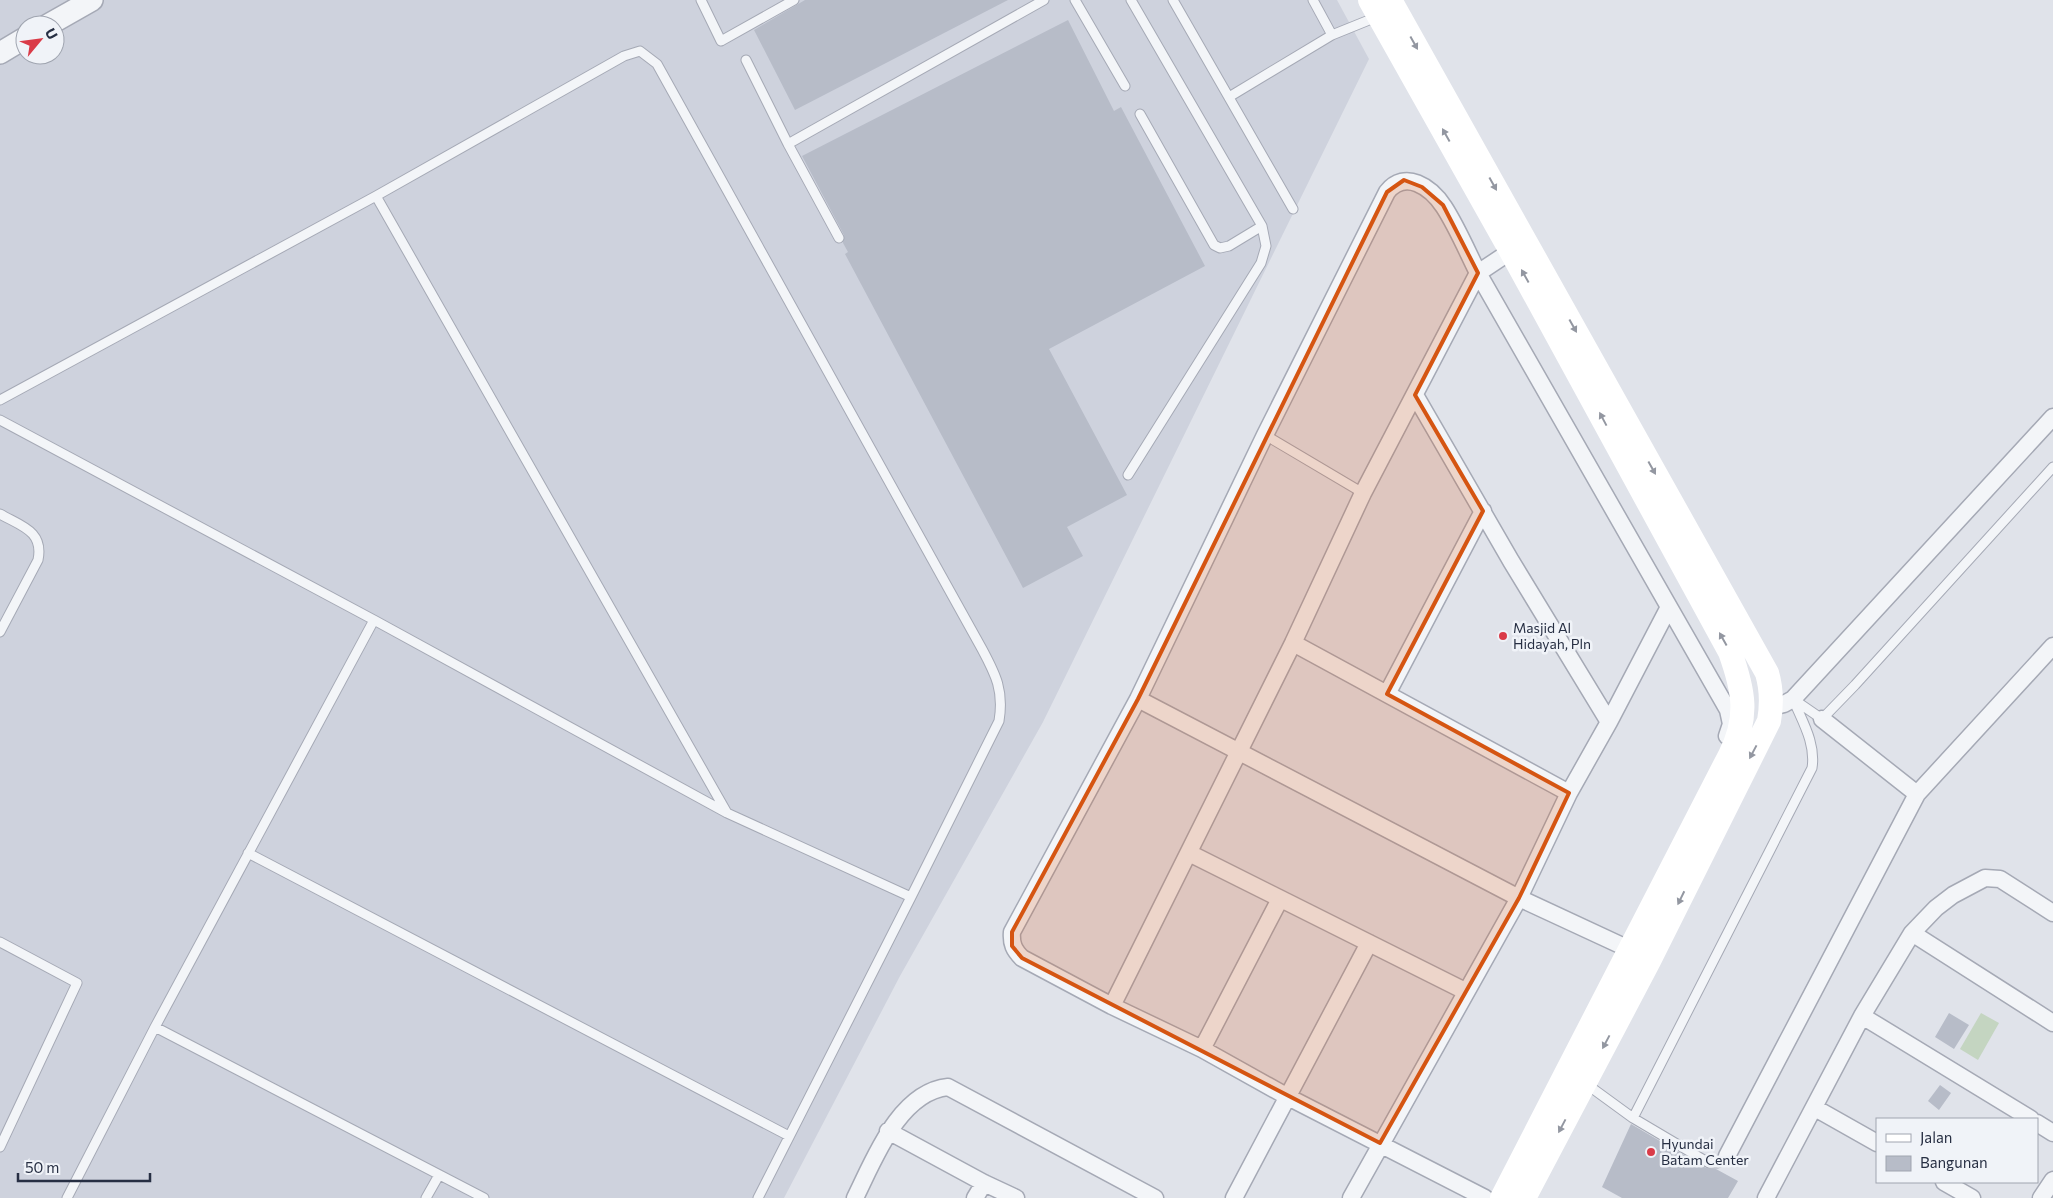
<svg xmlns="http://www.w3.org/2000/svg" width="2053" height="1198" font-family="Commissioner,sans-serif">
	<rect width="100%" height="100%" fill="#e0e3ea"/>
	<path fill="#ced2dd" fill-rule="evenodd" d="M0,0H1337L1369,59L1043,722L900,976L784,1198H0ZM25,25H55V55H25Z"/>
	<path fill="#c4d5c1" d="M1981,1013L1999,1023L1978,1060L1960,1049Z"/>
	<path fill="#b7bcc8" d="M805,0H1008L795,110L754,30Z
		M1068,20L1114,111L1121,107L1205,266L1049,349L1127,495L1067,527L1083,556L1023,588L845,254L848,252L843,243L844,235L802,156Z
		M1949,1013L1969,1025L1954,1049L1935,1037Z
		M1940,1085L1951,1093L1939,1110L1928,1101Z
		M1631,1124L1706,1168L1716,1169L1738,1181L1728,1198H1622L1602,1187Z"/>
	<g fill="none" stroke-linecap="round" stroke-linejoin="round">
		<defs>
			<path id="service" d="M701,0L721,41L794,0
				M1075,0L1125,86
				M1173,0L1293,209
				M1313,0L1332,35
				M746,60L788,144L839,238
				M1229,97L1332,35L1379,16
				M1140,114L1214,245L1220,248L1229,246L1262,226
				M788,144L1044,0
				M376,196L727,813
				M0,400L376,196L624,56L640,51L657,64L982,649C996,675 1004,691 999,721L911,897L758,1198
				M0,420L374,620L155,1027L67,1198
				M1265,435L1363,493
				M1128,475L1261,263L1266,246L1262,226L1131,0
				M0,514C21,526 44,531 38,560L0,632
				M374,620L727,813L911,897
				M1793,699L1822,719L1855,685L2053,467
				M248,853L789,1136
				M0,942L77,983L0,1147
				M155,1027L484,1198
				M1585,1083L1633,1118L1709,1163H1718L1727,1156
				M1633,1118L1812,768C1816,743 1802,721 1793,699
				M426,1198L439,1175"/>
			<path id="minor" d="M1415,395L1511,561L1609,722
				M1293,643L1569,793
				M1387,694L1483,511
				M1138,699L1519,898L1631,950
				M1771,707L1784,704L1793,699L2053,417
				M1822,719L1917,794L2053,646
				M1189,853L1465,991
				M1912,933L2053,1023
				M1112,1006L1293,643L1363,493L1478,273L1511,251
				M1862,1016L2031,1119
				M1202,1049L1280,899
				M1815,1108L1877,1143
				M2037,1123L2053,1133
				M888,1131L984,1183L1016,1198
				M1727,1156L1917,794
				M1944,1182L1972,1198
				M855,1198C874,1160 899,1092 948,1087L1155,1198
				M975,1198L984,1183
				M1234,1198L1369,943
				M1351,1198L1519,898L1569,793L1609,722L1669,607
				M1485,1198L1288,1097L1202,1049L1112,1006L1022,958C1014,950 1011,944 1012,932L1138,699L1265,435L1387,192C1405,169 1431,187 1444,207C1457,227 1467,251 1478,273L1728,710L1731,724L1727,736
				M1766,1198L1862,1016L1912,933L1936,908L1953,895L1985,878L2000,879L2053,913
				M2041,1198L2053,1180"/>
			<path id="tertiary" d="M48,25L92,0
				M0,53L25,38"/>
		</defs>
		<use href="#service" stroke="#a5a9b5" stroke-width="11"/>
		<use href="#minor" stroke="#a5a9b5" stroke-width="19"/>
		<use href="#tertiary" stroke="#a5a9b5" stroke-width="24"/>
		<use href="#service" stroke="#f3f5f8" stroke-width="9"/>
		<use href="#minor" stroke="#f3f5f8" stroke-width="16"/>
		<use href="#tertiary" stroke="#f3f5f8" stroke-width="21"/>
		<path stroke="#fff" stroke-width="24" d="M1370,0L1511,251L1730,652C1744,691 1749,717 1730,755L1502,1198
			M1390,0L1767,673C1772,690 1772,704 1769,721L1649,961L1524,1198"/>
	</g>
	<defs><path id="oneway-solid" d="M-6-.8H1V-3.2L6.5 0L1 3.2V.8H-6Z" transform="scale(1.25)"/></defs>
	<g fill="#9397a1">
		<use href="#oneway-solid" transform="translate(1414 43) rotate(61)"/>
		<use href="#oneway-solid" transform="translate(1446 135) rotate(-119)"/>
		<use href="#oneway-solid" transform="translate(1493 184) rotate(61)"/>
		<use href="#oneway-solid" transform="translate(1525 276) rotate(-119)"/>
		<use href="#oneway-solid" transform="translate(1573 326) rotate(61)"/>
		<use href="#oneway-solid" transform="translate(1603 419) rotate(-118)"/>
		<use href="#oneway-solid" transform="translate(1652 468) rotate(61)"/>
		<use href="#oneway-solid" transform="translate(1723 639) rotate(-119)"/>
		<use href="#oneway-solid" transform="translate(1753 752) rotate(118)"/>
		<use href="#oneway-solid" transform="translate(1681 898) rotate(116)"/>
		<use href="#oneway-solid" transform="translate(1606 1042) rotate(118)"/>
		<use href="#oneway-solid" transform="translate(1562 1126) rotate(118)"/>
	</g>
	<path fill="#d55512" fill-opacity="0.2" stroke="#d55512" stroke-width="4" stroke-linejoin="round" d="M1404,180L1422,187L1443,205L1478,273L1415,395L1483,511L1387,694L1569,793L1519,898L1380,1143L1022,958L1012,946V932L1138,699L1387,192Z"/>
	<g fill="#da3b48" stroke="#f0f3f8" stroke-width="2">
		<circle cx="1503" cy="636" r="5"/>
		<circle cx="1651" cy="1152" r="5"/>
	</g>
	<g text-anchor="middle" stroke-width="5" stroke-linejoin="round" paint-order="stroke">
		<g font-size="14" fill="#272f43" stroke="#f0f3f8" text-anchor="start">
			<text x="1513" y="633">Masjid Al<tspan x="1513" dy="16">Hidayah, Pln</tspan></text>
			<text x="1661" y="1149">Hyundai<tspan x="1661" dy="16">Batam Center</tspan></text>
		</g>
	</g>
	<rect x="1876" y="1118" width="162" height="65" fill="#f0f3f8" stroke="#a0a5b0"/>
	<rect x="1886" y="1134" width="25" height="8" fill="#ffffff" stroke="#a0a5b0"/>
	<text x="1920" y="1143" font-size="15" fill="#272f43">Jalan</text>
	<rect x="1886" y="1156" width="25" height="15" fill="#b7bcc8" stroke="#a0a5b0"/>
	<text x="1920" y="1168" font-size="15" fill="#272f43">Bangunan</text>
	<g transform="translate(40 40) rotate(61)"><circle r="24" fill="#f0f3f8" stroke="#a0a5b0"/>
	<path d="M0-4L9 19L0 12L-9 19Z" fill="#da3b48"/>
	<text y="-8" font-size="14" font-weight="bold" text-anchor="middle" fill="#272f43">U</text>
	</g>
	<path d="M18 1173v8h132v-8" fill="none" stroke="#272f43" stroke-width="2.5"/>
	<text x="25" y="1173" font-size="15" fill="#272f43" stroke="#f0f3f8" stroke-width="4" paint-order="stroke">50 m</text>
</svg>
